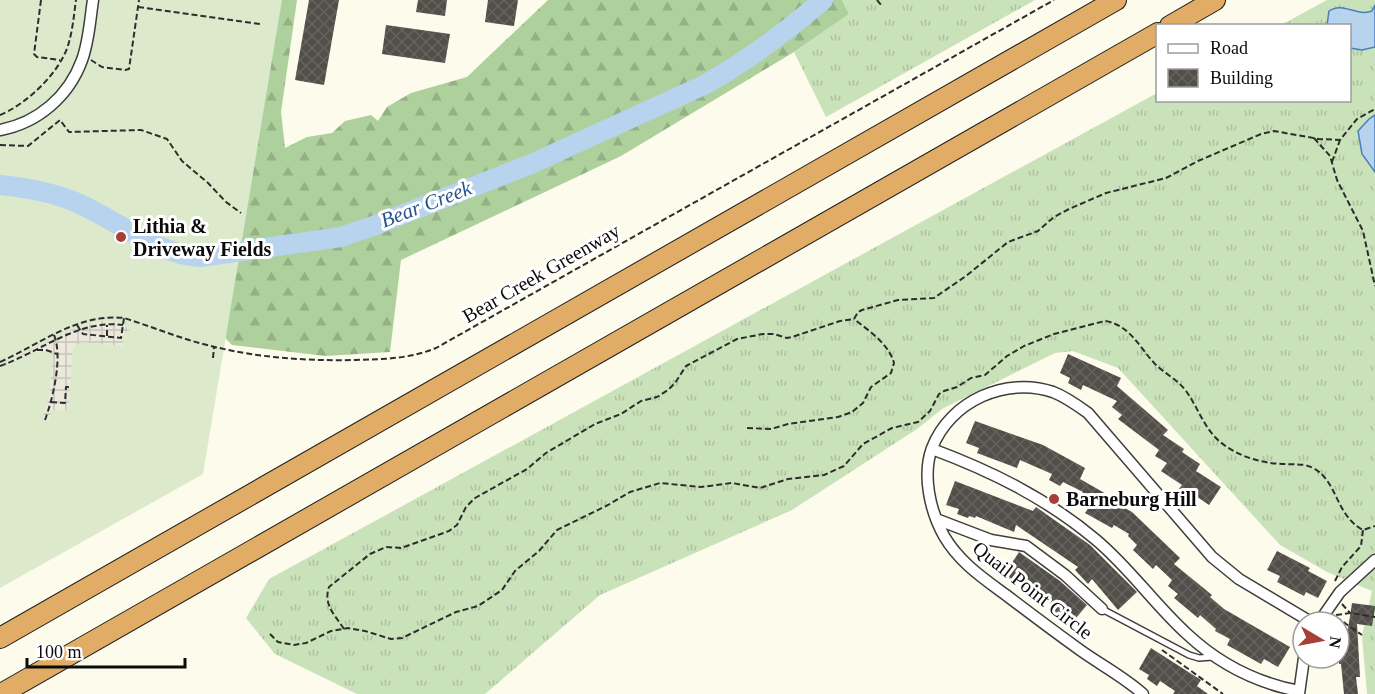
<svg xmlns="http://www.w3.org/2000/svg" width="1375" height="694" font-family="Georgia,serif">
	<defs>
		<pattern id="grass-tufts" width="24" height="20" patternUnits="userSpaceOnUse" patternTransform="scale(1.5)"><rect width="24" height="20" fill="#cae2ba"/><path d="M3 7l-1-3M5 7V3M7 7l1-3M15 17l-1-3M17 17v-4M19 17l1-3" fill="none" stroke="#acc19f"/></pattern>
		<pattern id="forest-firs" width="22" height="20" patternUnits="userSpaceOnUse" patternTransform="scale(1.5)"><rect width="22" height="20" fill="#add09c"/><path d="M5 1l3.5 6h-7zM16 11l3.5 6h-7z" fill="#94b185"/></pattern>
		<pattern id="plaza-grid" width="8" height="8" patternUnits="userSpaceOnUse" patternTransform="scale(1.5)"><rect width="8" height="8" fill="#ebe9dc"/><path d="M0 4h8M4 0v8" fill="none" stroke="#c8c6bb"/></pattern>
		<pattern id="building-cross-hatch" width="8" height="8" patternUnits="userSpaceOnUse" patternTransform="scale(1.5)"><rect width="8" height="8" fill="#524e49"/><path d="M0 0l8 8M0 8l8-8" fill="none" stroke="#66635f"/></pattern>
	</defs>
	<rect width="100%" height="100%" fill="#fcfbec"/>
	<path fill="url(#grass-tufts)" d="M842,0H1035L826,117L794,52L849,14Z
		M1327,0H1375V694H1367L1362,636L1372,591L1327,572L1280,545L1118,368L1073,351L1055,353L942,409L917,429L792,510L600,595L485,694H357L275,654L246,618L269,579L1157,93L1158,100H1350V26L1281,25Z"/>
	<path fill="url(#forest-firs)" d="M266,0H297L281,112L285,148L307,137L332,133L345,121L371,115L378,121L387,107L411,93L467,77L548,0H842L849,14L794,52L621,156L401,260L390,352L325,356L232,345L210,323Z"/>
	<path fill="#dceacb" d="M0,0H282L203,474L0,588Z"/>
	<path fill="url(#plaza-grid)" d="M100,321L129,323L125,324V327L129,328V332L124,331L123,346L81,342L73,348L68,411L52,410L48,421L42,419L49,397L53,355L47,351L37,353L35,351L8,365L0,368V365L75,328Z"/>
	<path fill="#b7d3ed" stroke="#4880ba" stroke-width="1.5" d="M1375,5V47L1362,50L1350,48V26L1327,25L1329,11C1343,1 1357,17 1372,11Z
		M1375,115V172L1362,154L1358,131L1369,119Z"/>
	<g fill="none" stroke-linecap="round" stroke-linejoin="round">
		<path stroke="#b7d3ed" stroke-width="20" d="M0,185C29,188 58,193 84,206C122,224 159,255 201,257L341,237L376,225L531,164L704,85C747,61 786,32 823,0"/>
	</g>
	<path fill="url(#building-cross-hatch)" d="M309,0H339L324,85L295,80Z
		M418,0H447L445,16L416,12Z
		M488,0H518L514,26L485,22Z
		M386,25L450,34L445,63L382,54Z
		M1068,354L1121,378L1117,386L1168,430L1163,435L1184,449L1182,452L1200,464L1196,471L1221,487L1209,505L1193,494L1190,498L1178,490L1182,485L1161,471L1167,463L1155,456L1159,450L1118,419L1122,415L1112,407L1117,401L1083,385L1081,390L1068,383L1070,378L1060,373Z
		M975,421L1043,445L1085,468L1080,479L1122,503L1121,506L1132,512L1180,558L1174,564L1212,595L1210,597L1224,609L1290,647L1278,667L1264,659L1261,664L1227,645L1230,639L1215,631L1216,629L1200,615L1198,618L1174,598L1178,594L1168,586L1172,580L1156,565L1153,569L1133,550L1137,545L1128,536L1129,534L1114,525L1112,528L1085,513L1089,507L1078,500L1083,492L1063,482L1060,486L1049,480L1052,474L1020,460L1017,468L977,453L979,448L966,443Z
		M955,481L1033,511L1036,507L1090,545L1137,592L1118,610L1092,579L1088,584L1075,570L1078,567L1016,525L1014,532L976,516L975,518L969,516L968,518L957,514L959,509L946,505Z
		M1277,551L1310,568L1308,571L1327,581L1318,598L1306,592L1304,596L1277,582L1280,576L1267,570Z
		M1019,552L1060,581L1087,605L1071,624L1048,608L1051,604L1004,575Z
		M1352,603L1375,606V608L1372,626L1357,624L1360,677H1356L1358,694H1344L1341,664H1339V630L1348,629Z
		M1151,648L1201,680L1197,686L1208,694H1173L1175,691L1160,681L1157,686L1147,679L1149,675L1139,669Z"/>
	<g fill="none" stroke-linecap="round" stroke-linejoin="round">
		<defs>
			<path id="service" d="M1102,609L1189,655L1199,658L1212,657"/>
			<path id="minor" d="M0,130C38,123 69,96 82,60C89,41 90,20 93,0
				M932,449C991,471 1046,498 1095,539C1129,567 1154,604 1187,634C1218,663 1257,683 1299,691
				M936,519L991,540L1026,546L1065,575L1102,609
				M1319,622L1340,592L1375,560
				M1143,694C1124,677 1101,665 1080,650C1055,632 1031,614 1006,595C983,578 959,562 944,536C930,511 922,475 932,448C950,401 1006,376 1053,392C1066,397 1077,405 1088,413L1212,557L1239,579L1311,622
				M1299,694L1304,658"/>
			<path id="motorway" d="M1170,26L1215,0
				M0,638L1116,0
				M1,694L1158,33"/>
		</defs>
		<use href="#service" stroke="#3e3e3e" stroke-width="8"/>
		<use href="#minor" stroke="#3e3e3e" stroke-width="13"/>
		<use href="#motorway" stroke="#1c1c1c" stroke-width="22"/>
		<path stroke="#2d2d2d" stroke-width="2" stroke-dasharray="6 3" stroke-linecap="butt" d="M41,0L34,54L37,57L60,60
			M877,0L882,6
			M138,7L260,24
			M91,60L102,67L125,70L129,69L139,0
			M0,115C27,104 62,71 69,42C73,28 74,14 76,0
			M1314,138L1330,156L1337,180L1363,231L1375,286
			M0,145L28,146L60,120L69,132L141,130L167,139L182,161L208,183L226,202L241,213
			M1332,162L1340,140
			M77,325L83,334L121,338L124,318
			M107,336V325
			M37,350H46L57,354
			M213,358L214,347
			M0,362C40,344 78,313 124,318C153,327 181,339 211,346C259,358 306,361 356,360C384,359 409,359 436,348L1054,0
			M0,366C40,352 78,319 123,325
			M51,402L65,403L66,387H70
			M45,420C53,398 63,357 54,335
			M747,428L771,429L788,424L838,417L852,412L863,403L871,387L891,373L894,363C889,344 868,330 854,319
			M1335,581L1342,567L1361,546L1363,530
			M1342,604L1350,613
			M1336,615L1350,613L1375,617
			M1336,617L1362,635
			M344,629C335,615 323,605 329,587L370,554L386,547L401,548L449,531L457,525L466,507L475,498L527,469L546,453L595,424L621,414L641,401L657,397L668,390L675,383L686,366L737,339L763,334H774L787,338L792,337L840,321L854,319L858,312L862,310L898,300L934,298L966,276L1008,242L1038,231L1054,217L1069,209L1106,193L1166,178L1198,161L1261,134L1274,131L1319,139L1340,140L1357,119L1375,109
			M270,634L278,642L294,645L306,643L331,631L348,628L365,631L391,639L402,638L456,612L478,606L502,590L515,571L539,551L557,530L608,505L630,492L660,483L701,487L732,483L760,488L788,479L824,475L844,466L863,444L892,428L918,422L930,411L939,394L944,391L957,387L971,378L985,375L1007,356L1024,346L1054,334L1105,321C1130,325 1139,347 1155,364C1164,373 1178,380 1186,391C1197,406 1202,423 1215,437C1232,455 1261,464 1286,464C1295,465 1304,463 1313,468C1338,481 1335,515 1363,530L1375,526
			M1162,650L1223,694"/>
		<use href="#service" stroke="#fff" stroke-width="5"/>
		<use href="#minor" stroke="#fff" stroke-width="10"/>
		<use href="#motorway" stroke="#e0ac66" stroke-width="20"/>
	</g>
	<g fill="#a73e37" stroke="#fff" stroke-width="2">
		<circle cx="121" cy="237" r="6"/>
		<circle cx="1054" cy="499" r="6"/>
	</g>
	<g text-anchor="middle" stroke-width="6" stroke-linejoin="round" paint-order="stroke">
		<g font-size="20" font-weight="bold" fill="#0b0b0b" stroke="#fff" text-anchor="start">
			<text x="133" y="233">Lithia &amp;<tspan x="133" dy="23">Driveway Fields</tspan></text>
			<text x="1066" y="506">Barneburg Hill</text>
		</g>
		<g font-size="20" fill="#0b0b0b" stroke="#fff">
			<text transform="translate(541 273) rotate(-30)" y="7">Bear Creek Greenway</text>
			<text transform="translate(1033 590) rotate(38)" y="7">Quail Point Circle</text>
		</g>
		<g font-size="21" font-style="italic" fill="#26538b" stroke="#fff">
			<text transform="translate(426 204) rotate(-21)" y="7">Bear Creek</text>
		</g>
	</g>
	<rect x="1156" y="24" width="195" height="78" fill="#ffffff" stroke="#9d9d9d" stroke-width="1.5"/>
	<rect x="1168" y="44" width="30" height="9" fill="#ffffff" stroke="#9d9d9d" stroke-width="1.5"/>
	<text x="1210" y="54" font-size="18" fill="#0b0b0b">Road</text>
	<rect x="1168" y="69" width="30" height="18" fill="url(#building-cross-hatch)" stroke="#9d9d9d" stroke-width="1.5"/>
	<text x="1210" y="84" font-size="18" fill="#0b0b0b">Building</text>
	<g transform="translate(1321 640) rotate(100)"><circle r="28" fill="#ffffff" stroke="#9d9d9d" stroke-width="1.5"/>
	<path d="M0-4.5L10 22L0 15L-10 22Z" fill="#a73e37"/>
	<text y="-9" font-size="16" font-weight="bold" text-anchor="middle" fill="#0b0b0b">N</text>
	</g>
	<path d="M27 658v9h158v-9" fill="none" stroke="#0b0b0b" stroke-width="3"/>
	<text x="36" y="658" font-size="18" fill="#0b0b0b" stroke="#ffffff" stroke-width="4.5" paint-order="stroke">100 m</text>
</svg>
